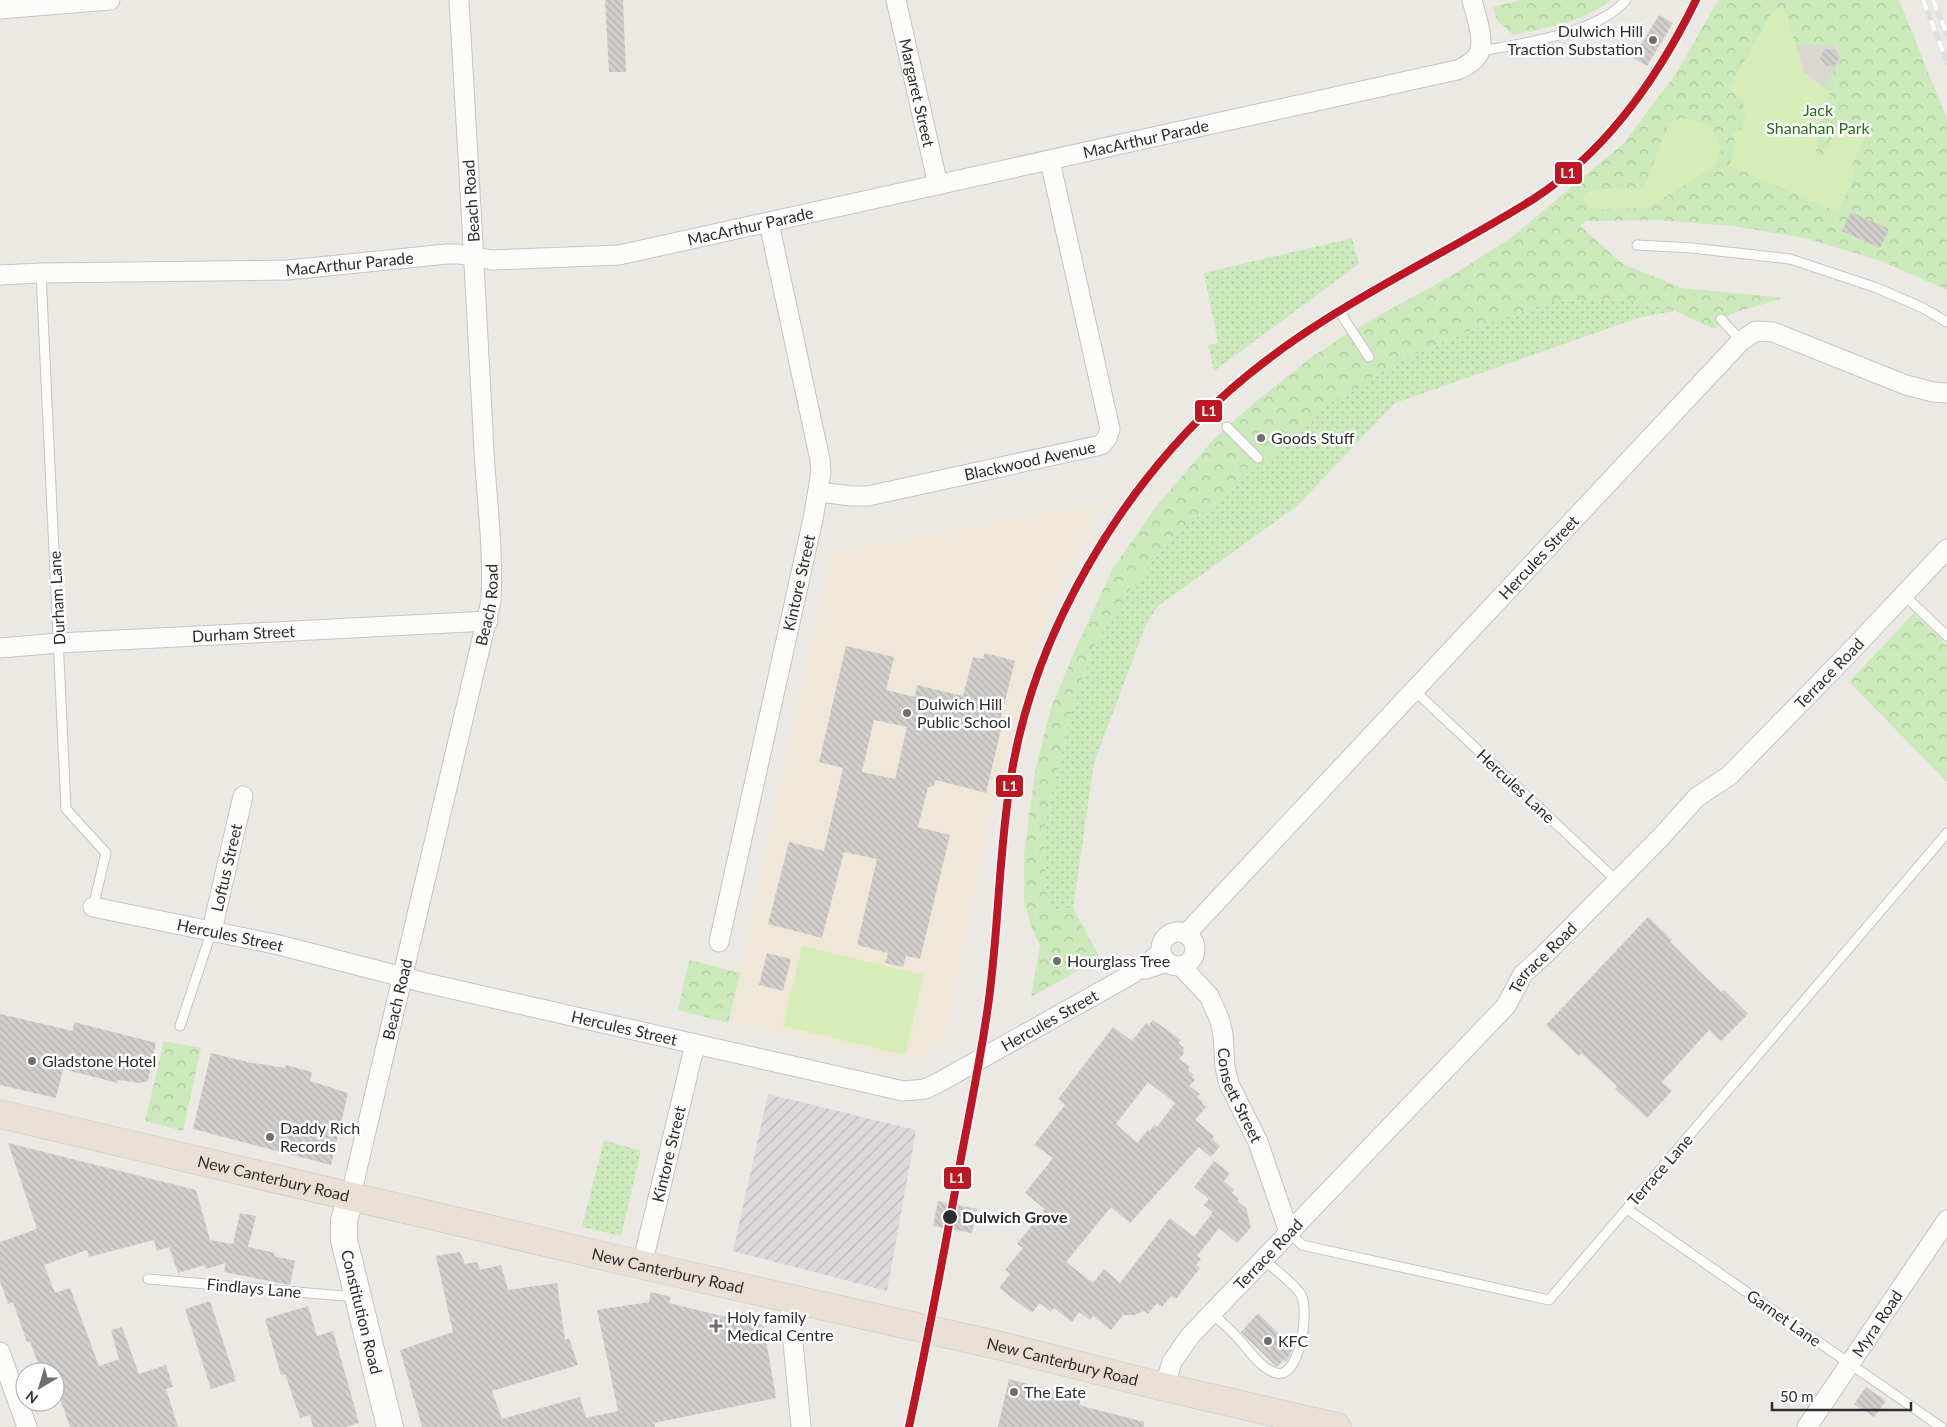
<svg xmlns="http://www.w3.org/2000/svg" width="1947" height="1427" font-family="Lato,sans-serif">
	<defs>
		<pattern id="industrial-furrows" width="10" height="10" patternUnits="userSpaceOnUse" patternTransform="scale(1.25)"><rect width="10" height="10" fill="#dcd9db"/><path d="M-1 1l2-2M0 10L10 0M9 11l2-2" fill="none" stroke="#bdbbbc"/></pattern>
		<pattern id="grass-dots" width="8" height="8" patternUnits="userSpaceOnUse" patternTransform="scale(1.25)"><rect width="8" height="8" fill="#cce9bb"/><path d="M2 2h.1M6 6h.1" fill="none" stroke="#b0c8a1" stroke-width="1.8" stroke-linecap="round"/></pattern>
		<pattern id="forest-crowns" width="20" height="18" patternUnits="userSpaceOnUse" patternTransform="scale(1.25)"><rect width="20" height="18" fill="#cce9bb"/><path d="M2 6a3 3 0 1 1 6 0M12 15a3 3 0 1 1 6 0" fill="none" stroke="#b0c8a1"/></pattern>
		<pattern id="building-back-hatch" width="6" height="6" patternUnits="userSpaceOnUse" patternTransform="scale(1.25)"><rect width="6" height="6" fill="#d1cecb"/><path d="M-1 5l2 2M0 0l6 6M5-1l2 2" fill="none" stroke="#b4b1af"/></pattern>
	</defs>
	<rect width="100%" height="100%" fill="#ece8e4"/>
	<path fill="url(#industrial-furrows)" d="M768,1094L916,1130L887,1291L733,1251Z"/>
	<path fill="#efe8d8" d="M1103,502L1043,626L994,800L944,1043L912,1062L728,1023L831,551Z"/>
	<path fill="url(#grass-dots)" d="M1352,238L1359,264L1214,371L1208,345L1218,343L1204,273Z
		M1628,299L1675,311L1641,317L1395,403L1297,506L1158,606L1146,624L1094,763L1073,908L1050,910L1045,882V823L1072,709L1092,649L1128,592L1170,539L1230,491L1334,399L1404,359L1473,329L1554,301Z
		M604,1140L641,1151L621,1236L582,1227Z"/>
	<path fill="url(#forest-crowns)" d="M1521,0H1610C1582,23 1548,27 1513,35L1497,20L1493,7Z
		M1718,0H1899L1947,119V290L1881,261L1805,238L1732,226L1657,220L1586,221L1580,226L1623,264L1682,288L1784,298L1730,314L1714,329L1675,311L1628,299L1554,301L1473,329L1404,359L1334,400L1230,491L1170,539L1128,592L1092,649L1072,709L1045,823V882L1050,910L1073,908L1100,958L1031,997L1040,945L1032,929L1024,900V855L1035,771L1051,708L1076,648L1113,568L1158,504L1214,439L1240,415L1306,361L1351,331L1453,275L1512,237L1624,143L1677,72Z
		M1914,613L1947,645V782L1849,682Z
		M689,960L740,973L728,1023L678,1010Z
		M164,1041L201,1048L183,1131L145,1121Z"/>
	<path fill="#d7edb8" d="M1782,7L1786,13L1804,72L1824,88L1831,92L1825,102L1816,153L1823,156L1839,124L1865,137L1851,168L1856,171L1838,212L1730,166L1735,146L1733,132L1741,130C1750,110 1745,102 1729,88L1773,11Z
		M1682,118C1708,124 1712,123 1721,150L1715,166L1647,208L1596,209C1589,208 1587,205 1583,198L1587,192L1614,188L1638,189L1645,185L1669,123Z
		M802,946L924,975L905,1055L783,1026Z"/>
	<path fill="#dad6d2" d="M1797,45H1834L1841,58L1824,88L1804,72Z"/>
	<path fill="url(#building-back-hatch)" fill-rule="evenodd" d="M605,0H623L626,72H609Z
		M1659,15L1673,23L1647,66L1633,58Z
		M1825,49H1834L1839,58L1834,66H1825L1820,58Z
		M1851,212L1889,229L1880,248L1842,231Z
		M846,646L894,657L886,690L915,697L917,685L963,696L973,657L983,659L985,653L1015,661L1001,717H1004L986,793L936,780L934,786L928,787L918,827L950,835L920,959L906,956L903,967L885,963L888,953L857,945L877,859L844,852L822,938L768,924L789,842L824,851L843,768L819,762ZM874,720L907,727L895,779L862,772Z
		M1648,917L1672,940L1670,942L1699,971L1721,992L1724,990L1748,1014L1721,1041L1709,1030L1662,1082L1672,1091L1647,1118L1615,1089L1617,1086L1581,1053L1579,1056L1546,1025Z
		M767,953L791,959L783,991L759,985Z
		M0,1014L73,1031L74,1022L156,1043L148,1081L140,1083L118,1080V1083L63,1069L56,1098L0,1085Z
		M1153,1020L1181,1040L1178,1043L1184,1048L1182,1050L1185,1052L1179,1059L1190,1067L1188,1070L1194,1075L1192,1077L1195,1080L1189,1086L1200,1094L1197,1097L1203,1102L1202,1104L1206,1107L1195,1120L1214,1136L1212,1139L1220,1146L1211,1157L1199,1147L1130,1223L1111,1207L1066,1262L1093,1283L1104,1269L1120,1283L1170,1218L1194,1237L1213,1212L1204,1205L1209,1199L1194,1187L1214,1161L1230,1173L1224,1181L1234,1190L1232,1193L1239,1199L1237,1201L1246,1208L1251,1227L1237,1243L1219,1228L1197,1256L1201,1259L1196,1265L1200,1268L1176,1299L1171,1296L1162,1307L1157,1303L1148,1314L1144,1311L1134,1315H1123L1111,1330L1093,1316L1090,1320L1079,1312L1072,1322L1054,1308L1051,1312L1040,1303L1032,1313L999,1288L1010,1274L1005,1270L1023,1248L1017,1244L1045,1209L1025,1193L1053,1158L1034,1145L1065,1105L1058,1099L1113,1027L1132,1041L1146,1023L1149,1025ZM1148,1082L1175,1103L1157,1127L1154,1125L1149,1132L1148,1130L1137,1143L1116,1124Z
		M211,1053L247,1062L285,1068L286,1065L312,1072L310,1081L348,1093L331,1165L193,1129Z
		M8,1143L196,1190L210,1240L233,1244L240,1213L256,1216L248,1247L275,1253L274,1256L295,1261L290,1285L224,1272L226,1263L206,1269L205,1265L178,1273L169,1247L157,1251L154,1240L89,1257L87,1250L44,1265L55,1293L70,1288L99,1366L119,1359L111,1330L122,1327L139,1374L166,1365L173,1387L166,1389L178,1427H70L58,1393L55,1394V1372H41L30,1341L27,1342L13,1302L8,1304L0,1281V1242L37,1229Z
		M938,1201L977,1209L972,1233L933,1226Z
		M460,1252L465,1264L477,1262L480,1270L501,1265L508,1290L557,1283L565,1340L569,1338L578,1365L492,1391L502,1419L580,1397L586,1418L618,1411L597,1310L649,1302L651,1292L671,1297L669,1303L738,1320L740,1313L749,1316L764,1327L776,1398L654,1423L655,1427H422L400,1350L453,1332L436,1256Z
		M210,1301L236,1381L211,1389L185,1309Z
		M308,1306L317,1336L333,1331L359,1423L345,1427H313L310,1415L300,1418L285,1374L281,1375L265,1319Z
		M1258,1313L1293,1348L1286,1362L1284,1359L1277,1367L1241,1332Z
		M1009,1379L1081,1398L1079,1405L1144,1422V1427H998Z
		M1866,1387L1886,1401L1874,1417L1854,1404Z"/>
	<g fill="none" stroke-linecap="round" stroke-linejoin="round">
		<defs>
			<path id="lane" d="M1480,51C1522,44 1598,33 1626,0
				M1637,245L1692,248L1790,259L1877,288L1923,308L1947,322
				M41,273L66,809L106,853L93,907
				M1339,311L1369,357
				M1721,319L1741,341
				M1227,427L1258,458
				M1904,595L1947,636
				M1415,691L1617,881
				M1132,974H1147L1173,965
				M1132,974L1139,964L1162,945
				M180,1026L212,930
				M1627,1209L1941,1427
				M1289,1232L1302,1245L1549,1300L1947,833
				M148,1279L355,1297
				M1212,1313C1220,1321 1229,1328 1237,1337C1248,1348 1259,1368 1276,1373C1300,1380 1311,1308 1300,1293C1291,1281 1274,1269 1263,1259"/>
			<g id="street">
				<path id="s1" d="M896,0L938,185"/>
				<path d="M0,9L110,0"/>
				<path id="s2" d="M0,275L41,273L288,270L447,254H458L492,260L619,255L1457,70C1466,66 1478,60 1480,50C1484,37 1475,13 1472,0"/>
				<path id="s3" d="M819,492L851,496H868L1101,445L1107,438L1110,429L1050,161"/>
				<path id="s4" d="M0,648L59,643L488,621"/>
				<path id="s5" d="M93,907L279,945L426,983L903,1091L925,1089L936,1084L1132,974"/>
				<path id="s6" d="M212,930L243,796"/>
				<circle cx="1178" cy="949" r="17"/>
				<path id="s7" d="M1186,934L1741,341L1756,331L1773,332L1906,385L1933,392L1947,393"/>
				<path id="s8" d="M719,942L813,519L821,472L820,460L769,223"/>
				<path id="s9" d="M1181,966L1209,996L1219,1018L1223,1034L1225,1067L1229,1084L1258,1142L1289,1232"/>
				<path id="s10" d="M351,1195L491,601C494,544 485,488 483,431C476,287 467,144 459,0"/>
				<path id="s11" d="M642,1265L695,1044"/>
				<path d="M791,1299V1321L801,1427"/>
				<path d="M0,1352L27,1427"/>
				<path id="s12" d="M1164,1387L1172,1362L1190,1336L1506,1006L1523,974L1543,956L1661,837L1697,797L1729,776L1848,654L1947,549"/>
				<path id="s13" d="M1807,1427L1947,1220"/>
			</g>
			<g id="secondary">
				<path id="s14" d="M351,1195L344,1221V1240L390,1427"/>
			</g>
			<g id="highway">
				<path id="s15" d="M0,1114L642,1265L1001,1346L1164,1387L1337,1427"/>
			</g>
		</defs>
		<use href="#lane" stroke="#c5c4c5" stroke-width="11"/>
		<use href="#street" stroke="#c5c4c5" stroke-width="21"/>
		<use href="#secondary" stroke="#c5c4c5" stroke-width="28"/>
		<use href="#highway" stroke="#c6c5c4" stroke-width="29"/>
		<use href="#lane" stroke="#fcfcfb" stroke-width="9"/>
		<use href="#street" stroke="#fcfcfb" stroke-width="19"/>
		<use href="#secondary" stroke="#fcfcfb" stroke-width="26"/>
		<use href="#highway" stroke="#eadfd5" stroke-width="28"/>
		<defs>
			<path id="rail" d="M1923,0L1947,62
				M1933,0L1947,34"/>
		</defs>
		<use href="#rail" stroke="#dedfe1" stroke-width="5.5"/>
		<use href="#rail" stroke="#fff" stroke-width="4" stroke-dasharray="11" stroke-linecap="butt"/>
		<defs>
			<path id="rail-1" d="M909,1427C928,1338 945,1248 961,1158C970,1110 980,1061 987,1013C999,935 998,855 1011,777C1034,633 1120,488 1229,391C1320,310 1433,262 1535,198C1608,150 1658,78 1696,0"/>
		</defs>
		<use href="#rail-1" stroke="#fff" stroke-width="11"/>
		<use href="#rail-1" stroke="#be1622" stroke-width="8"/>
	</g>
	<g fill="#706f6e" stroke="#fff" stroke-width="2">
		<circle cx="1653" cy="40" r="5"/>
		<circle cx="1261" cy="438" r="5"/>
		<circle cx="907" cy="713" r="5"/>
		<circle cx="1057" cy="961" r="5"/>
		<circle cx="32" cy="1061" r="5"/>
		<circle cx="270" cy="1137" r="5"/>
		<path d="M713.5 1318.5h5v5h5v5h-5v5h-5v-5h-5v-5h5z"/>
		<circle cx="1268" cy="1341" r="5"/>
		<circle cx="1014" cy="1392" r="5"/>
	</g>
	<circle fill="#2e2e2e" stroke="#fff" stroke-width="2" cx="950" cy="1217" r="8"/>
	<g text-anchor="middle" stroke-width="5" stroke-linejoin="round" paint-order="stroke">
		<g font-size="16" fill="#2e2e2e" stroke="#fff" text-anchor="start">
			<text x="1643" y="37" text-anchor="end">Dulwich Hill<tspan x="1643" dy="18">Traction Substation</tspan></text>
			<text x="1271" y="444">Goods Stuff</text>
			<text x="917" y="710">Dulwich Hill<tspan x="917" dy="18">Public School</tspan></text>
			<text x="1067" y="967">Hourglass Tree</text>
			<text x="42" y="1067">Gladstone Hotel</text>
			<text x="280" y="1134">Daddy Rich<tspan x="280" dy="18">Records</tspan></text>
			<text x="727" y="1323">Holy family<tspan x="727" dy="18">Medical Centre</tspan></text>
			<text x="1278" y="1347">KFC</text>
			<text x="1024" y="1398">The Eate</text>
		</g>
		<g font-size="16" fill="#2e2e2e" stroke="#fff">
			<text dy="6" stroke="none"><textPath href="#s1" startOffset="95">Margaret Street</textPath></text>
			<text dy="6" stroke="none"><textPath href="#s2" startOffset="1160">MacArthur Parade</textPath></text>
			<text transform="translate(471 201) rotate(-94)" y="6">Beach Road</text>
			<text dy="6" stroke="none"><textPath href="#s2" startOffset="755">MacArthur Parade</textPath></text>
			<text dy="6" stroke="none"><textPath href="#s2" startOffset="350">MacArthur Parade</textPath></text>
			<text dy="6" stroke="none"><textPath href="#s3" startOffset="215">Blackwood Avenue</textPath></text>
			<text dy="6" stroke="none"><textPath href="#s7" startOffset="516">Hercules Street</textPath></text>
			<text dy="6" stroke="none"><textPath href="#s8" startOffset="368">Kintore Street</textPath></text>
			<text transform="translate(57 598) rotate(-93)" y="6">Durham Lane</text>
			<text dy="6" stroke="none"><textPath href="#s10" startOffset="606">Beach Road</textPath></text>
			<text dy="6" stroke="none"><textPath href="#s4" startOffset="244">Durham Street</textPath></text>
			<text dy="6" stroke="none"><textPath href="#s12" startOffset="981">Terrace Road</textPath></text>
			<text transform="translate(1516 786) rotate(43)" y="6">Hercules Lane</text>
			<text dy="6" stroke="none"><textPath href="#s6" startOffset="64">Loftus Street</textPath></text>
			<text dy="6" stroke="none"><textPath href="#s5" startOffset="140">Hercules Street</textPath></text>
			<text dy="6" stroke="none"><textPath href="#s12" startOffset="576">Terrace Road</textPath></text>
			<text dy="6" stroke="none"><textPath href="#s10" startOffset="201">Beach Road</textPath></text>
			<text dy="6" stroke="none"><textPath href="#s5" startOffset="995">Hercules Street</textPath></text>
			<text dy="6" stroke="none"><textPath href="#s5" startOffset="545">Hercules Street</textPath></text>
			<text dy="6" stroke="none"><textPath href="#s9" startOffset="146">Consett Street</textPath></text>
			<text dy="6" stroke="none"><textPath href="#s11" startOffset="114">Kintore Street</textPath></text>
			<text transform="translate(1660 1170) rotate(-49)" y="6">Terrace Lane</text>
			<text dy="6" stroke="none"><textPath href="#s15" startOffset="281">New Canterbury Road</textPath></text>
			<text dy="6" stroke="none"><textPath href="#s12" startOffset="171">Terrace Road</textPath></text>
			<text dy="6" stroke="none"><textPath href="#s15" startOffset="686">New Canterbury Road</textPath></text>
			<text transform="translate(254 1288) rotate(5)" y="6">Findlays Lane</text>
			<text dy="6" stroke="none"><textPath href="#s14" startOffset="120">Constitution Road</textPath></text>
			<text transform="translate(1784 1318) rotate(35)" y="6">Garnet Lane</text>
			<text dy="6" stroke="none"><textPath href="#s13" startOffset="125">Myra Road</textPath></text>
			<text dy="6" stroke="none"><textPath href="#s15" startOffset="1091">New Canterbury Road</textPath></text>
		</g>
		<g font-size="16" fill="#257216" stroke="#fff">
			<text x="1818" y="116">Jack<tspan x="1818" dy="18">Shanahan Park</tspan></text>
		</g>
		<g font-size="16" font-weight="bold" fill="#2e2e2e" stroke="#fff" text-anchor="start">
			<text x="962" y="1223">Dulwich Grove</text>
		</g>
	</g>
	<g stroke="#fff" stroke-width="2">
		<rect x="1554" y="161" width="29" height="24" rx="5" fill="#be1622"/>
		<rect x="1194" y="399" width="29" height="24" rx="5" fill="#be1622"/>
		<rect x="995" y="774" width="29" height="24" rx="5" fill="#be1622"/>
		<rect x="943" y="1166" width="29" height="24" rx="5" fill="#be1622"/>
	</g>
	<g font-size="14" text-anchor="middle" font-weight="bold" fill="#fff">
		<text x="1568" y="178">L1</text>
		<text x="1209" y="416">L1</text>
		<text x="1010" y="791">L1</text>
		<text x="957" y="1183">L1</text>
	</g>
	<g transform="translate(40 1387) rotate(218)"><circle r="24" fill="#ffffff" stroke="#ababab"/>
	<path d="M0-4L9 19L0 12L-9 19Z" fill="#706f6e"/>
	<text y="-8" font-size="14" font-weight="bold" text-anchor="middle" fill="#2e2e2e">N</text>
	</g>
	<path d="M1772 1402v8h139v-8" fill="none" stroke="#2e2e2e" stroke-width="2.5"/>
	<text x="1780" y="1402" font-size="15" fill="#2e2e2e" stroke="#ffffff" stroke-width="4" paint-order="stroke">50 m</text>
</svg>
